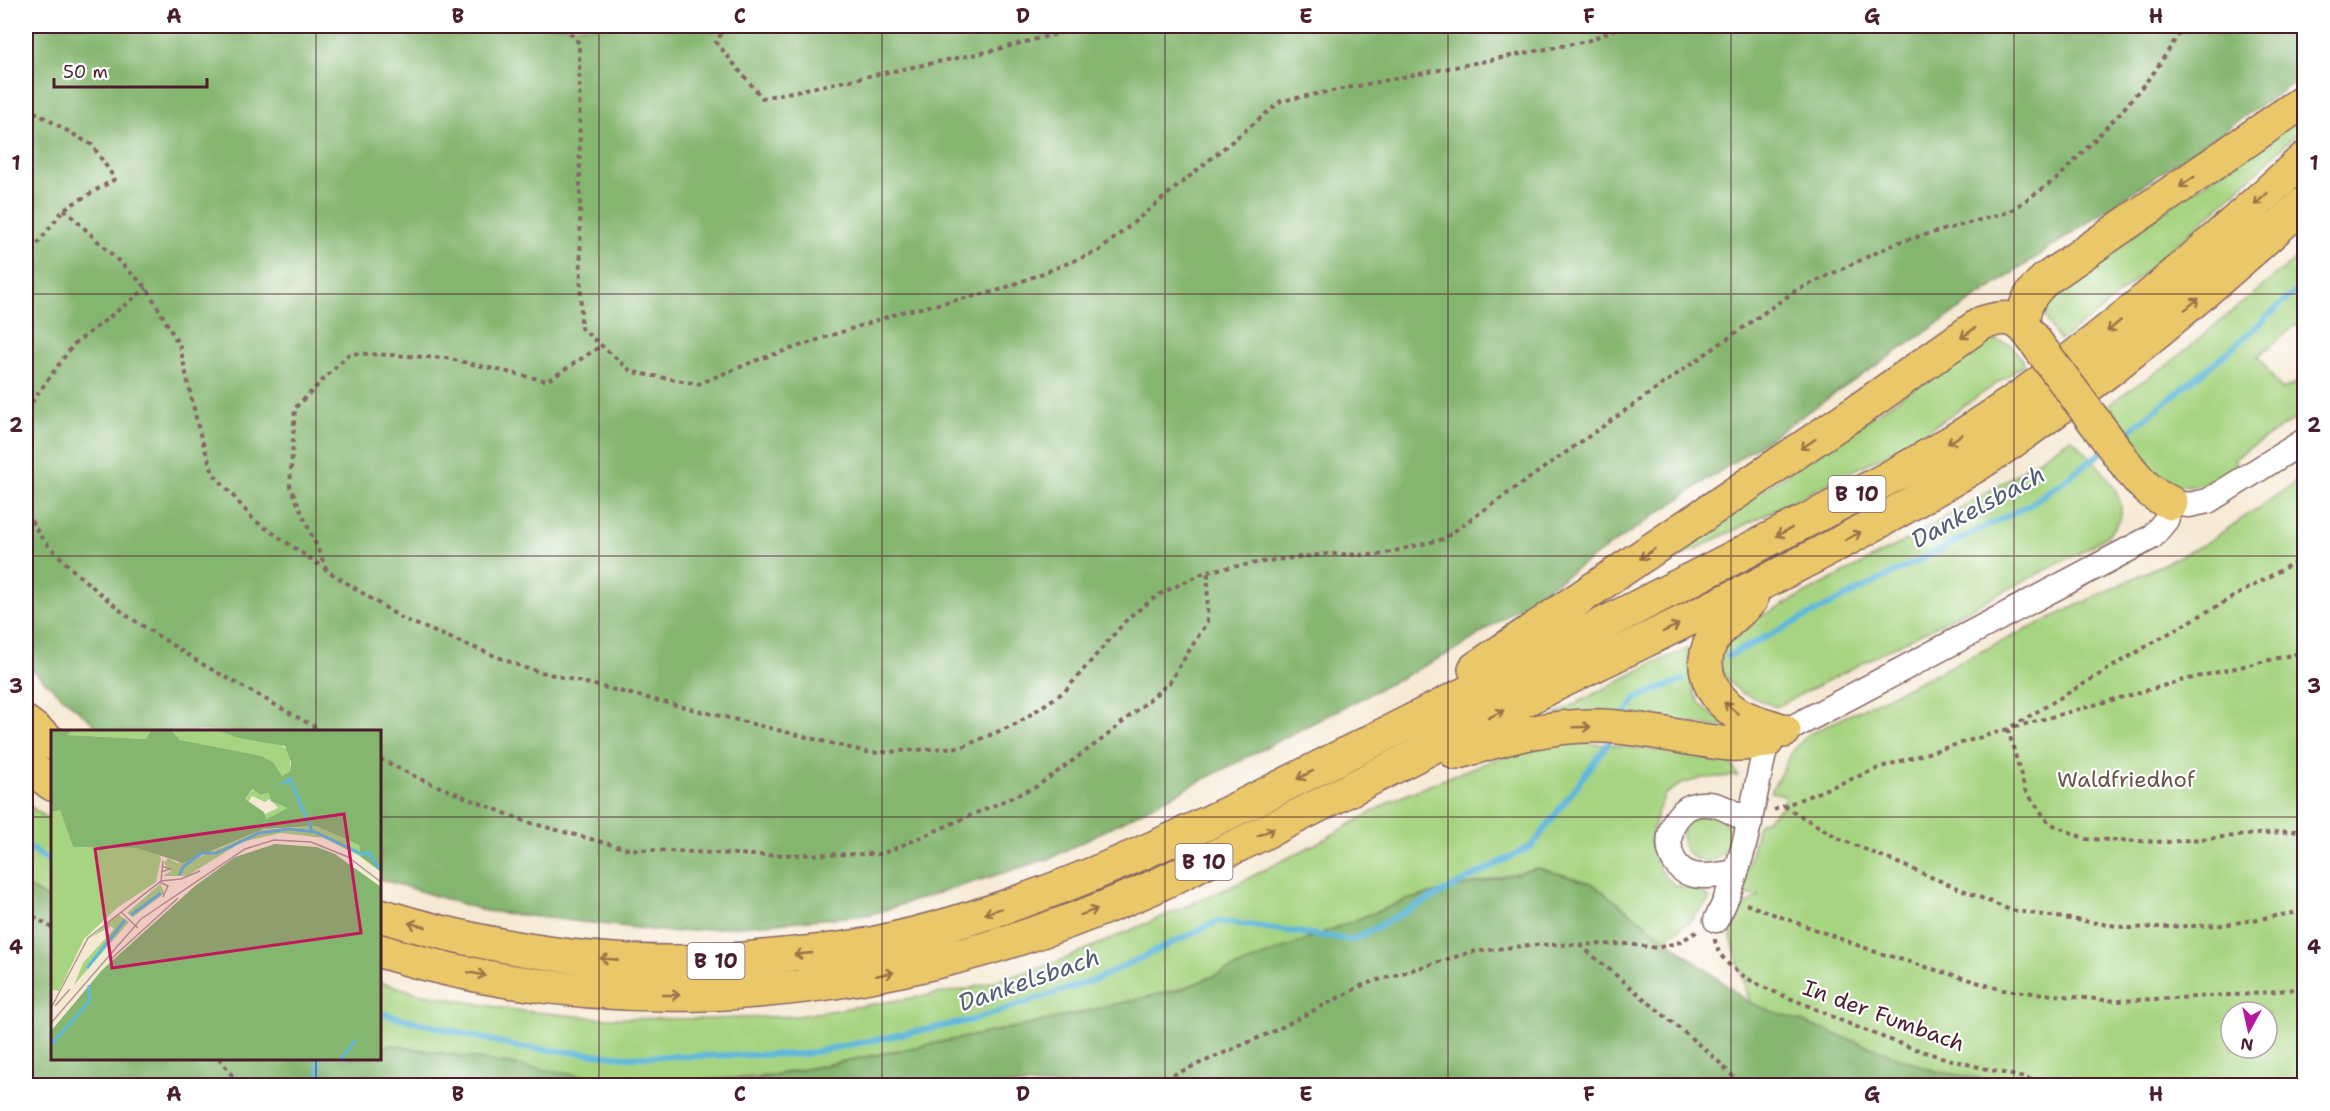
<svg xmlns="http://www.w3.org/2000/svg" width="2330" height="1111" font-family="'Shantell Sans',sans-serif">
	<rect width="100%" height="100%" fill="#fff"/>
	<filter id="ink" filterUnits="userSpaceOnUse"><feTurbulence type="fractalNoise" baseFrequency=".0167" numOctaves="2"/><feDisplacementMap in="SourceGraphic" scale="12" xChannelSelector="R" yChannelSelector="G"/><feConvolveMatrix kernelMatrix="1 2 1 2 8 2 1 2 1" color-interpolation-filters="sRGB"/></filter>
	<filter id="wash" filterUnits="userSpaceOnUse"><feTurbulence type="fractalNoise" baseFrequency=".008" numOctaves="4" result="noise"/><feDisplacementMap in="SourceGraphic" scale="24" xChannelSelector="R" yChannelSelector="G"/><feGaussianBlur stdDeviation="1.35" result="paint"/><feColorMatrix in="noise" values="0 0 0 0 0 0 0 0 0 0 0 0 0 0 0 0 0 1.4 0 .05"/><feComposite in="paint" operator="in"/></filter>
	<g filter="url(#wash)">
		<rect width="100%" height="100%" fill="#f6e9d4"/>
		<path fill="#a7d481" stroke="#787a56" stroke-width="1.5" fill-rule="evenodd" d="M2304,114V126L2238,190L2099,312L2060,340C2039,315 2042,309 2061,283Z
			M2304,252V319L2258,356L2282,390L2304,379V413L2234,458L2238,470C2160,512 2146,463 2109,404L2171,362Z
			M1996,340L2011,345L2025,364L1949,416L1897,449L1612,591L1982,342Z
			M2071,438C2088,453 2134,499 2118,523C2109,537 2094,544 2081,552L1776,707L1742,693L1730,683L1720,669L1722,651L1742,625L1770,612L1907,540L2009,479Z
			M2304,477V1085L2028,1086L1938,1072L1750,1003L1731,937L1736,912L1759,896L1741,894L1758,825L1783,806L1784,795L1771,792L1792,752L1807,735L2203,545ZM2231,1012H2267V1048H2231Z
			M1687,649C1696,702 1689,704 1740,730L1665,719L1554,715L1651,664Z
			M1574,742C1626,746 1678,751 1730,762L1738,776L1703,778L1681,784L1665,794L1657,813L1650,843L1660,870L1674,885L1699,890L1710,899L1691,920L1666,939L1591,883L1538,868L1406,900L1181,989L1027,1025L768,1076L631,1084L392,1045L380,1047V982L418,993L513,1010L598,1018L711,1019L798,1016L968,989L1055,963L1233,886L1321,841L1393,800L1464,771L1522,750Z
			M26,804L52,821V901L26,886Z
			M1682 837a24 24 0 1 1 48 0a24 24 0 1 1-48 0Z"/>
		<path fill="#85b66f" stroke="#686a4d" stroke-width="1.5" d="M26,26H2304V76L1459,648L1051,858L868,915L672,932L485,911L380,879V732L102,731L26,665Z
			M1538,868L1591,883L1750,1003L1938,1072L2028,1085H26V886L52,901V1058H380V1047L392,1045L631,1084L756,1079L1027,1025L1181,989L1406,900Z"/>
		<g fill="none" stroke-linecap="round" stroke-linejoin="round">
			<path stroke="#5fb7dc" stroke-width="6" d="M2119,439L2228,352L2304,284
				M1728,656L2031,504L2104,451
				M1625,715L1636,698L1683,680
				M26,845L52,863
				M380,1013L518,1047L626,1057L804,1054L973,1020L1097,979L1218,921L1352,940L1533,845L1609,742
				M319,1058L321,1086"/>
		</g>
	</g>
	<g filter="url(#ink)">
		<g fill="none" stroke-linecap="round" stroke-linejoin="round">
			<defs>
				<path id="minor" d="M1736,872C1723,874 1708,878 1694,875C1654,866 1666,799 1708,804C1723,805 1737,815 1750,823
					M1716,920C1746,865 1752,801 1767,741L2152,537L2166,520L2171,503L2189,505L2208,501L2304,441"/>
				<path id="trunk" d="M2022,323C2025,303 2030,293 2046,279L2304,101
					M2132,472C2144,486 2153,496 2171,503
					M1751,600C1738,614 1722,624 1712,640C1697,667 1712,697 1736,713C1750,722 1769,725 1784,731
					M1475,669L1863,407L1982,323C2007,316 2016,315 2032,337
					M26,723L52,743
					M1456,753C1504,738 1553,724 1604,726C1647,728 1688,740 1731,744C1743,745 1756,742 1767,741
					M26,764L52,784
					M380,915C472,944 580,963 677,962C712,962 748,959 784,955C816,952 849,949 880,942C1074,900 1249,802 1425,714C1538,657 1650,601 1762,543C1841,503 1923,463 1997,413C2107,338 2206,249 2304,159
					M380,951C632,1028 895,998 1135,895C1165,883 1193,867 1222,853C1319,807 1414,756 1510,707C1644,639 1782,578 1912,503C1936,488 1962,475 1986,459C2100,384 2203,295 2304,204"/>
			</defs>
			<use href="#minor" stroke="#866666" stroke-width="27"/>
			<use href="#trunk" stroke="#866666" stroke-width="36"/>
			<path stroke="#866666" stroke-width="4" stroke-dasharray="4.5 4.5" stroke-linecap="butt" d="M564,26L579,43L581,328L632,372L698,384L760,359L902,312L997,291L1099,251L1281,101L1587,41L1623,26
				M726,26L716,42L762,98L991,51L1086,26
				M26,107L92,145L115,179L64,209L26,259
				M64,209L147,288L180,347L199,431L213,473L254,520L328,571L403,619L525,668L871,753L962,747L1018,723L1065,691L1129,617L1160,594L1208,571L1274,560L1328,554L1378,555L1443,539L1795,291L1899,242L2009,212L2058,178L2121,112L2155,71L2184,26
				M26,410L73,345L147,288
				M26,513L43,540L77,574L126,615L202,664L324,732
				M2304,557L2157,640L2008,729L2025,790L2049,823L2086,839L2167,842L2304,830
				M327,570L290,486L295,408L350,353L446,358L547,381L601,346
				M2015,727L2184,680L2304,652
				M380,759L420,779L527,822L628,849L757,855L882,854L1036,787L1104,738L1169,683L1207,622L1208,571
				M1784,806L1838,838L2010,910L2130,928L2224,925L2304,911
				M1774,810L1884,766L2008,729
				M1746,904L1876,952L2003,990L2116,1001L2252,994L2304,988
				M26,911L52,928
				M1715,939C1715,951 1728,965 1738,972C1757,986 1782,995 1804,1004C1855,1027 1908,1049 1963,1063C1994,1071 2025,1078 2057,1086
				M1580,945L1716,1059L1742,1086
				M219,1058L240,1086
				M1148,1086L1274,1031L1365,984L1472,952L1530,945L1628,944L1657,948L1680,942L1698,931"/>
			<use href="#minor" stroke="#fff" stroke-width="24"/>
			<use href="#trunk" stroke="#eac769" stroke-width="33"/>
			<defs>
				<path id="trunk-bridge" d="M2032,337L2132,472"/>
			</defs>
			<use href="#trunk-bridge" stroke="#866666" stroke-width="36" stroke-linecap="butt"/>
			<use href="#trunk-bridge" stroke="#eac769" stroke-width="33"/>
		</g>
		<defs><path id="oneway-shaft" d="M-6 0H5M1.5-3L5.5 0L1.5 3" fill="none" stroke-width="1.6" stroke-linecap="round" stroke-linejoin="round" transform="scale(1.5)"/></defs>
		<g stroke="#9a734a">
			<use href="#oneway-shaft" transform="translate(2187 182) rotate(145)"/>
			<use href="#oneway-shaft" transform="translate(2261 199) rotate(138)"/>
			<use href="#oneway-shaft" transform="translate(2192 304) rotate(-39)"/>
			<use href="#oneway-shaft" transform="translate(2114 326) rotate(140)"/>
			<use href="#oneway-shaft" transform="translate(1968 333) rotate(144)"/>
			<use href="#oneway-shaft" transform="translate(1955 439) rotate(148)"/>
			<use href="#oneway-shaft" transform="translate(1808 444) rotate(146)"/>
			<use href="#oneway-shaft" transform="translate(1784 532) rotate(153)"/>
			<use href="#oneway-shaft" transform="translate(1853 536) rotate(-28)"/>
			<use href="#oneway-shaft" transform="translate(1647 554) rotate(146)"/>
			<use href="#oneway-shaft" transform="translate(1671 628) rotate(-26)"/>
			<use href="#oneway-shaft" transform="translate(1731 708) rotate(-141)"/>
			<use href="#oneway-shaft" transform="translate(1496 714) rotate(-27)"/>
			<use href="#oneway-shaft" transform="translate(1582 727) rotate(-2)"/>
			<use href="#oneway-shaft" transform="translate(1305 775) rotate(153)"/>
			<use href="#oneway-shaft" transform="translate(1266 832) rotate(-26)"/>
			<use href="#oneway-shaft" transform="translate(993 911) rotate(163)"/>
			<use href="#oneway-shaft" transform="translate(1089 912) rotate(-20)"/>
			<use href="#oneway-shaft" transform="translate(417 925) rotate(-166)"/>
			<use href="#oneway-shaft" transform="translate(803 954) rotate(174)"/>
			<use href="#oneway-shaft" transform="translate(609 959) rotate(-175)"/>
			<use href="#oneway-shaft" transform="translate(477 974) rotate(11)"/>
			<use href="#oneway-shaft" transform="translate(885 974) rotate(-11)"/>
			<use href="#oneway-shaft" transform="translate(671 995)"/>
		</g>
	</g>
	<path fill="none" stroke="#4a1f2b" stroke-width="1.5" stroke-opacity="0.55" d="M316,26V732M599,26V1086M882,26V1086M1165,26V1086M1448,26V1086M1731,26V1086M2014,26V1086M26,294H2304M26,556H2304M26,817H52M380,817H2304M316,1058V1086"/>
	<g text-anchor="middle" stroke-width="4.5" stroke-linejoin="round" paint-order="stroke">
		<g fill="#fff" stroke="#80626b" stroke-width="1.5">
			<rect x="1828.5" y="476" width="57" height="36" rx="4.5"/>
			<rect x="1175.5" y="844" width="57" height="36" rx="4.5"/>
			<rect x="687.5" y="943" width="57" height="36" rx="4.5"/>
		</g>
		<g font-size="21" font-weight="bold" fill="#4a1f2b">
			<text x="1857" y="501">B 10</text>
			<text x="1204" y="869">B 10</text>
			<text x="716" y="968">B 10</text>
		</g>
		<g font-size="22" fill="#665545" stroke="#fff">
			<text x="2126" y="787">Waldfriedhof</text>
		</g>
		<g font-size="22" fill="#4a1f2b" stroke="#fff">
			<text transform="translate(1884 1015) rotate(20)" y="8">In der Fumbach</text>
		</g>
		<g font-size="24" font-style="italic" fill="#525c72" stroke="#fff">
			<text transform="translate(1978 507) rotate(-28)" y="8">Dankelsbach</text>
			<text transform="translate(1029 980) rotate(-19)" y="8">Dankelsbach</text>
		</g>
	</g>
	<g transform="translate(51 730)">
		<rect width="330" height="330" fill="#f6e9d4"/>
		<path d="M20,0H100L95,9L17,5ZM120,0H165L187,8L226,13L239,21V41L231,46L223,33L129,10ZM203,59L209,65L218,63L238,78L215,89L212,85L227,78L219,69L214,72L201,66L197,72L194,69ZM9,79L22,117L86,118L107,122L110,129L105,152L66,178L33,209L8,261L0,260V82ZM265,96L308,115L310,127L273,108L230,103L191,112L136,146H112L120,141L113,133L117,128L126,133L146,128L211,100ZM109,154L114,163L82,187L76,183ZM67,184L78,192L23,255L32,233L63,199L60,196L41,207Z" fill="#a7d481"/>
		<path d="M0,0H20L17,5L95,9L100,0H120L129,10L210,26L223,33L231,46L239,41L240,32L234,16L187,8L165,0H330V142L310,127L308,115L265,96L213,99L132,133L86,118L22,117L9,80L0,82ZM202,59L209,65L218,63L220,71L237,78L215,89L213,82L194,69ZM224,114L266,117L284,124L330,157V330H0V301L51,240L144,156L184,127Z" fill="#85b66f" fill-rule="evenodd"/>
		<path fill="none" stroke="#5fb7dc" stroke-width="3" d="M231,54L239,49L261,101M128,145L133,136L151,123H166L208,103L238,99L264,102L313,125L317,122L330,140M80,185L110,163M36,238L74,190M0,315L38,272V255M289,330L305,310"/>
		<path fill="none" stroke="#b19890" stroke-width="1.5" d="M110,142L119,139L111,136M110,151L130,149L149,141M108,152L117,156L112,167M70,182L87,198M60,229L127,168M4,276L19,259M0,278L37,208L110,151L112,131M0,293L90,189L194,119L223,110L260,112L297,127L330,152"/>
		<path fill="#c2185b" fill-opacity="0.15" stroke="#c2185b" stroke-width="3" d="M293,84L310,203L61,238L44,119Z"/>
		<rect width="330" height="330" fill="none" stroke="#4a1f2b" stroke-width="3"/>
	</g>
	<rect width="2330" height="1111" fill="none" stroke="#fff" stroke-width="66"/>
	<g transform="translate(2249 1030) rotate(188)"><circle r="28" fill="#ffffff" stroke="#b7a5aa" stroke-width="1.5"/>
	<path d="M0-4.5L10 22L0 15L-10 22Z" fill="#b5179e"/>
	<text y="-9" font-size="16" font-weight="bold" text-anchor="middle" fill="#4a1f2b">N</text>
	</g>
	<path d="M54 78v9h153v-9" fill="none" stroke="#4a1f2b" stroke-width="3"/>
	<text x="63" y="78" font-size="18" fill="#4a1f2b" stroke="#ffffff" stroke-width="4.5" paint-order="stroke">50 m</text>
	<rect x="33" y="33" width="2264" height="1045" fill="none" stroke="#4a1f2b" stroke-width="2"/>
	<g font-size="20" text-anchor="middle" font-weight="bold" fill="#4a1f2b">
		<text x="174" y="23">A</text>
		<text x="458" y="23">B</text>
		<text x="740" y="23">C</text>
		<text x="1023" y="23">D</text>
		<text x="1306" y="23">E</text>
		<text x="1589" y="23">F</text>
		<text x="1872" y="23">G</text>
		<text x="2156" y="23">H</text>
		<text x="16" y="170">1</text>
		<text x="2314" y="170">1</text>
		<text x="16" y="432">2</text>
		<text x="2314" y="432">2</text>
		<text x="16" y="693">3</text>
		<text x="2314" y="693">3</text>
		<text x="16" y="954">4</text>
		<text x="2314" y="954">4</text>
		<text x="174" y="1101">A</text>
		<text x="458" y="1101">B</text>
		<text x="740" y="1101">C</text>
		<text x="1023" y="1101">D</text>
		<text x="1306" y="1101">E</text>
		<text x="1589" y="1101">F</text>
		<text x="1872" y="1101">G</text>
		<text x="2156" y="1101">H</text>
	</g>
</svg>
